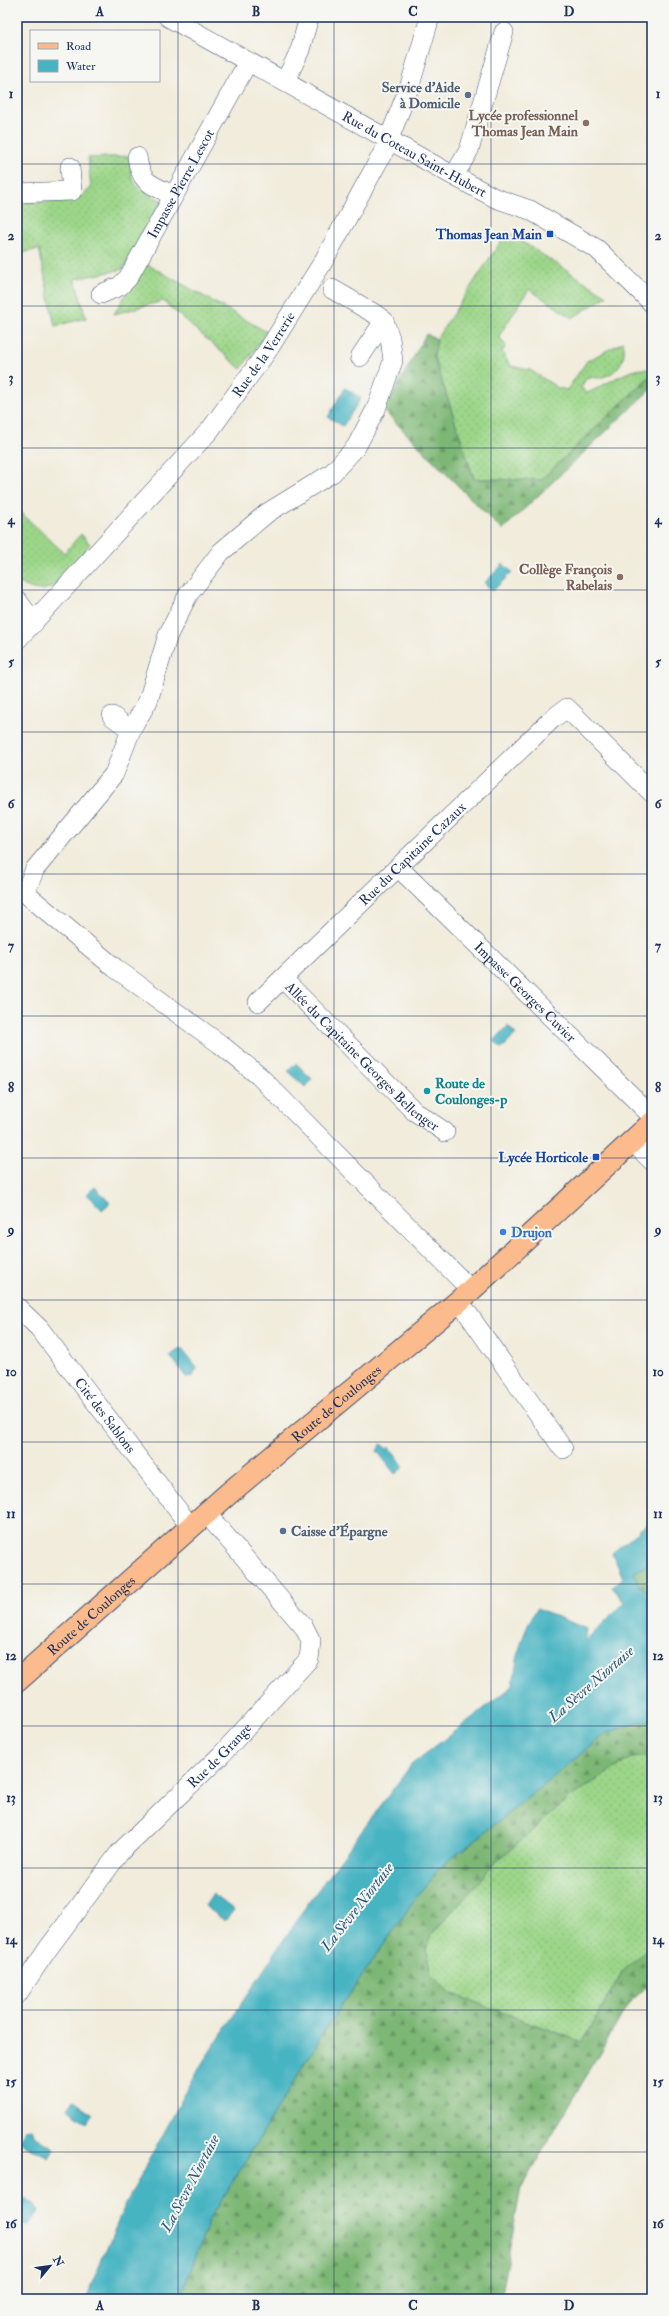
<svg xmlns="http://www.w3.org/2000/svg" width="669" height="2316" font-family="'IM FELL Double Pica',serif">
	<defs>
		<pattern id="grass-dots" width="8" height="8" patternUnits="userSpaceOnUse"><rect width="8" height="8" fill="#9cd689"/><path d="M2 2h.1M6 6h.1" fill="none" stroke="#86b879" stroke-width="1.8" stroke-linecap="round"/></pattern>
		<pattern id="forest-firs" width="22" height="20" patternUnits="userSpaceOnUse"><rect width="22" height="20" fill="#7db775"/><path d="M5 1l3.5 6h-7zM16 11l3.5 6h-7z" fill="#669563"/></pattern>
	</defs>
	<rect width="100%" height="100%" fill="#f6f6f2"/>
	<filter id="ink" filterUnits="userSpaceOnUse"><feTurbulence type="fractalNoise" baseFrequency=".025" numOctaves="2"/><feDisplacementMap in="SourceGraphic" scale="8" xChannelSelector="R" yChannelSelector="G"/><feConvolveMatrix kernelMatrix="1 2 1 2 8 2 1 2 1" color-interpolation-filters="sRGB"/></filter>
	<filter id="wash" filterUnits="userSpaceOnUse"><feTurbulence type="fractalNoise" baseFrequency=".012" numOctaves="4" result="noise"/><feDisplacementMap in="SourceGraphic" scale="16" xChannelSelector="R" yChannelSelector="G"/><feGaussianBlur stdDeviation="0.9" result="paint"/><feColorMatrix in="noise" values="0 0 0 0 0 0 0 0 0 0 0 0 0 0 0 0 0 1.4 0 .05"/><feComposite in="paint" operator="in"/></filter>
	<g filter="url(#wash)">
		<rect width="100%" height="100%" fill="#f1ecdb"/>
		<path fill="url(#grass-dots)" stroke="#5c8274" d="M130,156C130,188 136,187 162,201L124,269L75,279L86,318L55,326L39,249L17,254V203L77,200L91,188L88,158Z
			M507,232L607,296L572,318L529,289L499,336L506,346L502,352L511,366L530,370L558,388L567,390L587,361L623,342C628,357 618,373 603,377C599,379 592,377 587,377L581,388L587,393C604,387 635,362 652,371V374L541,480L474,479L434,357L437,338Z
			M145,263L267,332L241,369L163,301L114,314Z
			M17,509L64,553L81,534L90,544C70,569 53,607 17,581Z
			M652,1756V1946L624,1969L582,2042L450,1993L431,1974L426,1951L432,1934L494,1864L570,1797L631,1758Z"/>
		<path fill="url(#forest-firs)" stroke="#4c736a" d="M426,334L437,339L434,357L474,479L541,480L652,374V388L502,530L384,411Z
			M652,1521V1624L628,1569L639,1530Z
			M652,1721V1756L631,1758L570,1797L494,1864L432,1934L426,1951L431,1974L450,1993L582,2042L624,1969L652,1946V1982L629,2003L521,2188L500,2299H180L209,2221L327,2027L420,1892L442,1866L534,1793L606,1733L641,1722Z"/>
		<path fill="#47b4c2" stroke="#317290" d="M345,388L361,398L343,426L328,417Z
			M503,564L512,572L493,591L484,583Z
			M508,1026L516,1034L502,1049L494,1041Z
			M296,1063L312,1079L305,1087L288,1071Z
			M95,1187L110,1203L102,1210L87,1194Z
			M181,1348L197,1368L193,1376L186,1377L170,1356Z
			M381,1444L387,1449L389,1447L404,1467L395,1474L377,1451Z
			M652,1521V1563L634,1572L639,1586L652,1593V1721L641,1722L606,1733L534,1793L442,1866L420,1892L327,2027L209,2221L180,2299H87L92,2282L126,2203L199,2068L306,1906L411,1765L513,1686C517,1655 521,1635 537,1608L587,1629L586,1641L624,1602L612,1587L623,1578L612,1553Z
			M213,1894L234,1910L225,1921L205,1906Z
			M73,2100L93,2114L87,2123L67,2109Z
			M31,2129L34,2133L33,2135L54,2148L48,2158L19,2141L25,2130Z
			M25,2198L33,2203L38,2210L29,2225H17V2206L19,2207Z"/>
	</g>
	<g filter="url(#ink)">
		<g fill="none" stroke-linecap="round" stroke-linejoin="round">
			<defs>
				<g id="minor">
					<path id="s1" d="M168,17L454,176L495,198L530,210L597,249L652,303"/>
					<path d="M285,82L300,50L309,17"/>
					<path d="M137,157C141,184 150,184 173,195"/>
					<path d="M454,176L469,150L504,32"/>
					<path d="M17,193L72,191L70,167"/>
					<path id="s2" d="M101,294L120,286L128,278L248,62"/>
					<path d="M360,357L384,321"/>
					<path d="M17,600L34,623"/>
					<path id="s3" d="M17,640L210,430L268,350L323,262L385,149L410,85L430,17"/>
					<path d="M112,716L131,730L114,774L35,869L25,893L115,968L220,1044L259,1076L471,1290"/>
					<path d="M131,730L148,701L168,635L188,595L221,552L267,513L332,473L356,447L376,409L393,361L390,338L384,321L375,314L332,289"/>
					<path id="s4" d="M399,868L652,1116"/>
					<path id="s5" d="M283,979L414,1111L445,1132"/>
					<path id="s6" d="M258,1002L552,719L567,708L652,793"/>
					<path d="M632,1141L652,1161"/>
					<path d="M459,1301L563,1449"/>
					<path id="s7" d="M17,1307L39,1328L190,1526"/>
					<path id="s8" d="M17,1995L47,1950L120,1852L221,1755L309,1659L311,1641L304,1627L206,1513"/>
				</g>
				<g id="major">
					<path id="s9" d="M17,1681L228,1494L459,1301L652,1123"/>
				</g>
			</defs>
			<use href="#minor" stroke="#3b4b71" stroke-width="20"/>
			<use href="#major" stroke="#3b4b71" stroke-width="24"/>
			<use href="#minor" stroke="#fff" stroke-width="19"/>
			<use href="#major" stroke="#fbbb8c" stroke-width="22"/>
		</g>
	</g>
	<path fill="none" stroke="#1b2f5e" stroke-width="1" stroke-opacity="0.55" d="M178,17V2299M334,17V2299M491,17V2299M17,164H652M17,306H652M17,448H652M17,590H652M17,732H652M17,874H652M17,1016H652M17,1158H652M17,1300H652M17,1442H652M17,1584H652M17,1726H652M17,1868H652M17,2010H652M17,2152H652"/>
	<g fill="#5c6f8a" stroke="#f6f6f2" stroke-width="1.5">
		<circle cx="468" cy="95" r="4"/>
		<circle cx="283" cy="1531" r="4"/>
	</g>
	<g fill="#8d6e63" stroke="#f6f6f2" stroke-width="1.5">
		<circle cx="586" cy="123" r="4"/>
		<circle cx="620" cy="577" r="4"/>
	</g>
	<g fill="#1a4fb4" stroke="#f6f6f2" stroke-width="1.5">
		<rect x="546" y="230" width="8" height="8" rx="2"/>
		<rect x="592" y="1153" width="8" height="8" rx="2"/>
	</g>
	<circle fill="#0f9aa8" stroke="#f6f6f2" stroke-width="1.5" cx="427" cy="1091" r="4"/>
	<circle fill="#3f7fe0" stroke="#f6f6f2" stroke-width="1.5" cx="503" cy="1232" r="4"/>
	<g text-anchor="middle" stroke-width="4" stroke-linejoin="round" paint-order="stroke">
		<g font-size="14" font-weight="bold" fill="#4e5e75" stroke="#f6f6f2" text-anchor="end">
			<text x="460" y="92">Service d'Aide<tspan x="460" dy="16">à Domicile</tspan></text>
			<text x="291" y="1536" text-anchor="start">Caisse d'Épargne</text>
		</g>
		<g font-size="14" font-weight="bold" fill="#785e54" stroke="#f6f6f2" text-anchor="end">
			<text x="578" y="120">Lycée professionnel<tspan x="578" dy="16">Thomas Jean Main</tspan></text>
			<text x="612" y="574">Collège François<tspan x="612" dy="16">Rabelais</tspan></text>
		</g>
		<g font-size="14" fill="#1b2f5e" stroke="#f6f6f2">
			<text dy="5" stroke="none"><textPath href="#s1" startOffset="282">Rue du Coteau Saint-Hubert</textPath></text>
			<text dy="5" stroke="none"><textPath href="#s2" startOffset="140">Impasse Pierre Lescot</textPath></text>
			<text dy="5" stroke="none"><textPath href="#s3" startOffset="378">Rue de la Verrerie</textPath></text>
			<text dy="5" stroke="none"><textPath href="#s6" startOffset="214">Rue du Capitaine Cazaux</textPath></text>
			<text dy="5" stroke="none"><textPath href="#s4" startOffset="177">Impasse Georges Cuvier</textPath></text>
			<text dy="5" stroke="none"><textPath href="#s5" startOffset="111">Allée du Capitaine Georges Bellenger</textPath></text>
			<text dy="5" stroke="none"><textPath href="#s9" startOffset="423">Route de Coulonges</textPath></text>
			<text dy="5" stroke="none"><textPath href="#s7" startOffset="140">Cité des Sablons</textPath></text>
			<text dy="5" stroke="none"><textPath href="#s9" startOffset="99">Route de Coulonges</textPath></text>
			<text dy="5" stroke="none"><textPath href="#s8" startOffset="315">Rue de Grange</textPath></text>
		</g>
		<g font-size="14" font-weight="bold" fill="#164399" stroke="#f6f6f2" text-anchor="end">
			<text x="542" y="239">Thomas Jean Main</text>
			<text x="588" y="1162">Lycée Horticole</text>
		</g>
		<g font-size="14" font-weight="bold" fill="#0d838f" stroke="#f6f6f2" text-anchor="start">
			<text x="435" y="1088">Route de<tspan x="435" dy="16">Coulonges-p</tspan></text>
		</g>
		<g font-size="14" font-weight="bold" fill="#366cbe" stroke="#f6f6f2" text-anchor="start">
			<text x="511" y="1237">Drujon</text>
		</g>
		<g font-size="15" font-style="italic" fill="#28577c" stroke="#f6f6f2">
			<text transform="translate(591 1684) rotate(-41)" y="5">La Sèvre Niortaise</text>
			<text transform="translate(357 1907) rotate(-52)" y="5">La Sèvre Niortaise</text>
			<text transform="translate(190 2183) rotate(-62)" y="5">La Sèvre Niortaise</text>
		</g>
	</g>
	<rect width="669" height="2316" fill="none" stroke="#f6f6f2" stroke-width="44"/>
	<rect x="30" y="30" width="130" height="52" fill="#f6f6f2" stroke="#9ea6b7"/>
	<rect x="38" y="43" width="20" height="6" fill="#fbbb8c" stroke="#9ea6b7"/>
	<text x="66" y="50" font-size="12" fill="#1b2f5e">Road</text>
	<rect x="38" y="60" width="20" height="12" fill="#47b4c2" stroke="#9ea6b7"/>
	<text x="66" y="70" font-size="12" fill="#1b2f5e">Water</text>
	<g transform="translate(50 2266) rotate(61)" stroke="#f6f6f2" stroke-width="3" paint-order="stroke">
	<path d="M0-3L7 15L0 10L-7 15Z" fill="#1b2f5e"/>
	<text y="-6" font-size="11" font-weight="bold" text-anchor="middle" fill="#1b2f5e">N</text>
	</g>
	<rect x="22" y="22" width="625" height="2272" fill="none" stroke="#1b2f5e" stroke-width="1.5"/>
	<g font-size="13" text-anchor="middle" font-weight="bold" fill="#1b2f5e">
		<text x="100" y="16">A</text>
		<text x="256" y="16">B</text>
		<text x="413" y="16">C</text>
		<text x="569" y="16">D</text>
		<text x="11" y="98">1</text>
		<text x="658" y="98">1</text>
		<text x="11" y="240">2</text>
		<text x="658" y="240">2</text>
		<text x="11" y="382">3</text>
		<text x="658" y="382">3</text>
		<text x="11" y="524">4</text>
		<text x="658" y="524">4</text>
		<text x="11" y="666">5</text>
		<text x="658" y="666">5</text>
		<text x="11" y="808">6</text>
		<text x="658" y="808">6</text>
		<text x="11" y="950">7</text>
		<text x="658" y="950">7</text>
		<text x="11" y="1092">8</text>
		<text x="658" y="1092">8</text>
		<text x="11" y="1234">9</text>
		<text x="658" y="1234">9</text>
		<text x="11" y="1376">10</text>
		<text x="658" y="1376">10</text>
		<text x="11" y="1518">11</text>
		<text x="658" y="1518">11</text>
		<text x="11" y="1660">12</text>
		<text x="658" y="1660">12</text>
		<text x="11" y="1802">13</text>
		<text x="658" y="1802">13</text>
		<text x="11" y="1944">14</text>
		<text x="658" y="1944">14</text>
		<text x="11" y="2086">15</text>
		<text x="658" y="2086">15</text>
		<text x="11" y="2228">16</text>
		<text x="658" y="2228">16</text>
		<text x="100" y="2310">A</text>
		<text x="256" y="2310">B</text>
		<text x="413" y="2310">C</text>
		<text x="569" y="2310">D</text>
	</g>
</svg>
